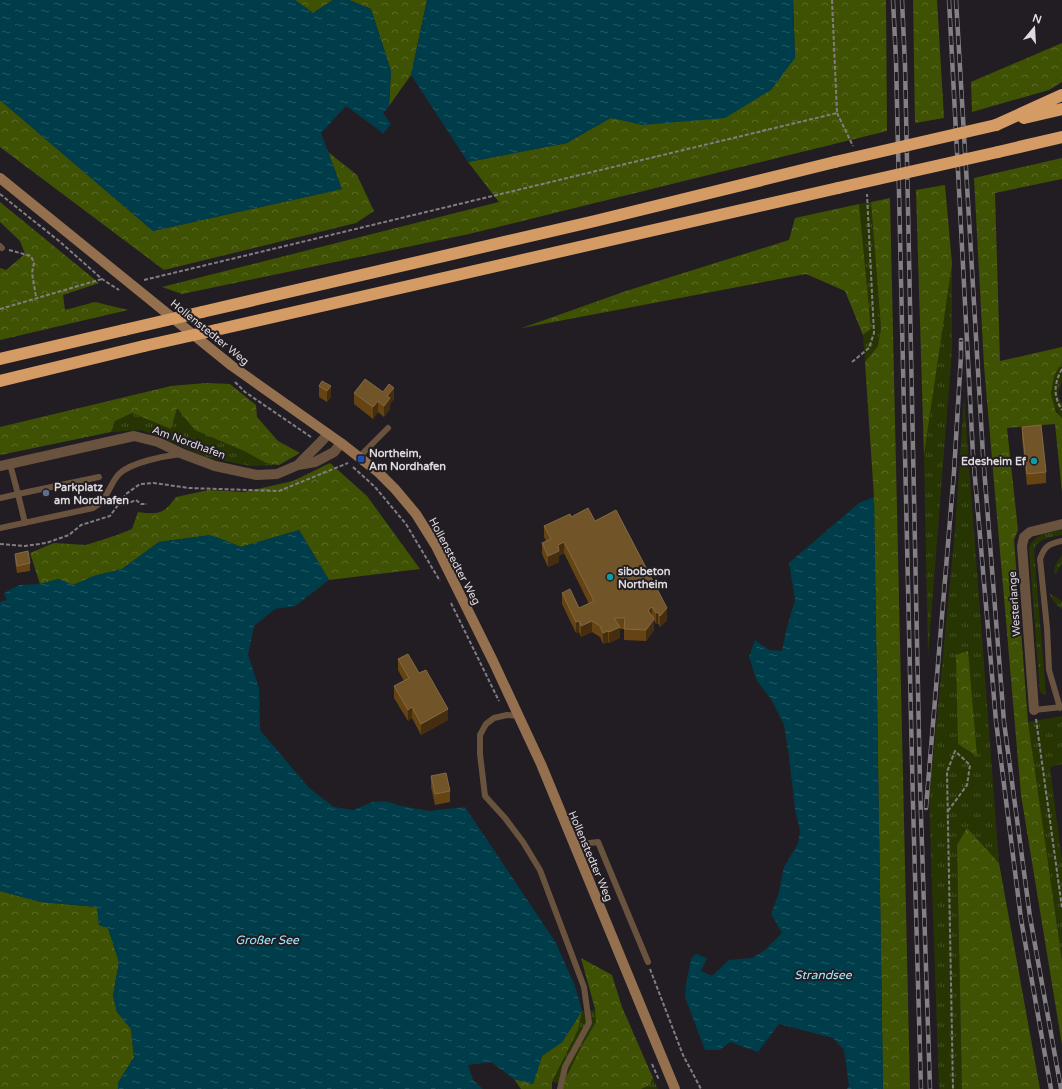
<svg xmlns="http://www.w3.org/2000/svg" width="1062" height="1089" font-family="'Varela Round',sans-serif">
	<defs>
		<pattern id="grass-tufts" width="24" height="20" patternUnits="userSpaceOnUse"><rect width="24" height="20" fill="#273503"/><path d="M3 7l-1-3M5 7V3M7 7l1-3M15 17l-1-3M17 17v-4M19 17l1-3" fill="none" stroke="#465227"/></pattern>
		<pattern id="forest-crowns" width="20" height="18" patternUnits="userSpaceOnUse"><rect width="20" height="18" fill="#3f5204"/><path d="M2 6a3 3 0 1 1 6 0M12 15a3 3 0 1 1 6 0" fill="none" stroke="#5a6a28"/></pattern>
		<pattern id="water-ripples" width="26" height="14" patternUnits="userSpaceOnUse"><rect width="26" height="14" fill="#003d4a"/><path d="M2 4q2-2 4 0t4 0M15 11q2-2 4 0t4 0" fill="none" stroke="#255864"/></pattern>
	</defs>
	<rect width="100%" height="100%" fill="#221d23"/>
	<path fill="url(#grass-tufts)" d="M871,202L881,328L878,346L865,362L863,335L871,329L859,204Z
		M952,264V350L928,656L924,455Z
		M1062,362V379L1058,394L1062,405V418C1052,407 1049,391 1054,376C1055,371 1059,366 1062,362Z
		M964,399L999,863L967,828L957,845L962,1089H939L929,799L955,531Z
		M176,407L220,440L244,451L266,463L279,465L250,466L206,457L165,439L141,430L111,432L115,421L132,413L171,429Z
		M1062,530V535C1052,537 1036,538 1034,551L1046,695L1042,694L1040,691L1029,548C1034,534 1049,533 1062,530Z
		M1062,555V563L1055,575C1052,568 1058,561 1062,555Z
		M1049,593L1062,601V609C1056,605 1052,600 1049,593Z
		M1062,716V764L1050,767L1062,861V961L1028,722Z
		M595,1010L596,1022L580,1049L563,1084L552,1082L578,1030L582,1011Z
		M653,1078L658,1089H641L650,1085Z"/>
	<path fill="url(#forest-crowns)" d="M295,0H333L313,13Z
		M349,0H427L411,75L389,106L391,71L371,9Z
		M793,0H886L887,131L469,234L182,294L162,287L499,202L468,162L567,143L611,117L643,125L795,58Z
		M913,0H937L944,118L915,123Z
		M1062,43V82L1049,90L972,112L971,82Z
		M0,100L153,231L342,189L328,152L357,175L374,211L356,223L164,270L0,147Z
		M1062,158V179L995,193L1000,361L1062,347V362L1054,376L1051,394L1056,412L1062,418V493L1055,424L1007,428L1018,530L1014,540L1028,722L1062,961V1045L1021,795L984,366L974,178Z
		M945,185L952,264L924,455L916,190Z
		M890,198L910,1089H883L874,497L865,362L878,346L881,328L871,202Z
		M0,202L99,283L63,295L65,310L95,302L128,310L0,340V268L6,270L25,254L20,241L0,222Z
		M859,204L871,329L863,335L845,291L806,274L522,328L626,291L789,240L795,218Z
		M206,383L230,384L256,405L257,417L278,441L300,453L279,465L266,463L244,451L195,430L177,408L171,429L132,413L115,421L111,432L0,455V427L171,386Z
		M330,463L367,496L420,569L329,580L299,530L241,547L211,535L159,542L122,569L94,576L73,585L58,579L40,584L30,553L54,543L86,545L117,535L132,529L138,512C158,515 164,514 176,497L209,490L244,492L293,481Z
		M968,651L977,756L958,744L956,655Z
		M967,828L999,863L1040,1089H962L957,845Z
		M0,891L41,902L97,907L99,925L108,928L119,962L113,996L117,1012L131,1029L134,1057L118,1083V1089H0Z
		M581,958L612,975L622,1007L653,1078L650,1085L641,1089H563V1084L580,1049L596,1022L595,1009Z
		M582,1011L578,1030L552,1082V1089H521L514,1079L533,1084L542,1056L562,1042Z"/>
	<path fill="url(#water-ripples)" d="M0,0H295L313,13L333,0H349L371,9L391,71L389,106L383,113L391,124L383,134L375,127L346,106L321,133L342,189L153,231L0,100Z
		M427,0H793L795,58L771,90L725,118L643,125L611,118L567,143L468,162L411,75Z
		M874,497L883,1089H847L849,1086L844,1050L833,1038L779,1024L758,1052L730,1042L720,1050H705L685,997L686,984L691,959L696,954L707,958L701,971L712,976L729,960L752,958L764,951L782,933L771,914L778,896L784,867L798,844L800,831L795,809L789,756L784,725L771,699L757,681L749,657L755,640L769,650L782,651L786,631L795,600L789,563L859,503Z
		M299,530L329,580L295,606L275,609L254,626L248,655L259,688L260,730L309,788L334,807L353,810L373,802L385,801L401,806L429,811L465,807L556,943L575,986L582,1011L562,1042L542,1056L533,1084L514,1079L491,1062L468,1065L473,1080L483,1089H118V1083L134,1057L131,1029L117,1012L113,996L119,962L108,928L99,925L97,907L41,902L0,891V602L7,600L4,593L19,585L40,584L58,579L74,585L94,576L122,569L159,542L211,535L241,547Z"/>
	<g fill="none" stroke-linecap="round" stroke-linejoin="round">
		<path stroke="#817d82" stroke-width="2" stroke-dasharray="4 2" stroke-linecap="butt" d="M837,113L853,146
			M0,194L59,241L102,279L119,290
			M9,250L31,256L34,263L32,273L36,297
			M144,280L837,113L832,0
			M0,309L102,279
			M852,362L869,348L874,333L867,194
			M1062,369C1054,383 1053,396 1062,410
			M235,382L245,392L311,437
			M353,467L375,487L406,524L440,581
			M119,505H124L136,500L141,504H147
			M0,544L25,546L46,543L69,535L81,525L110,516L126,494L140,484L154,483L189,488L279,491L348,463
			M451,603L499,701
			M1036,719L1062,908
			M948,811L967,785L970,765L955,751L947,772L953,1089
			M650,969L683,1055L701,1089
			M652,1064L659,1080"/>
		<path stroke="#6a533e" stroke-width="6" d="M0,246L2,248
			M359,457L388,428
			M10,464L18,494L99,477
			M0,498L18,494L25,523
			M0,528L93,508C109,499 108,486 119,474C131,462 165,456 181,454
			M1060,708L1049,670L1047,628L1040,559C1045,545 1049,544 1062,541
			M1034,710L1062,707
			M519,716L507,715L494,718L486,724L480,735V754L485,796L505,818L523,842L540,870L584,987L589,1023L565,1067L560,1089
			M573,845L598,842L648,962"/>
		<path stroke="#6a533e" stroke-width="10" d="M298,465C308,454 319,445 328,434
			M0,466L134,436L158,442L183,454L215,466L257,475L277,474L298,465L315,462L334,452L341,443
			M1034,710L1022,546L1024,537L1030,532L1062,524"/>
		<path stroke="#95704e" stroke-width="10" d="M0,178L232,366L341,443L378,472L395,489L416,514L436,546L493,661L541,764L675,1089"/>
		<path stroke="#d59b64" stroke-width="12" d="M1024,118L1062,109
			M996,125L1062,95
			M998,152L1062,137
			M202,312L595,221L835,162
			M216,330L838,188
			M0,359L124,330
			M0,381L144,346"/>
		<defs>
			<path id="rail" d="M893,0L896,60L913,804L921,1089
				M902,0L905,65L920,786L930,1089
				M949,0L973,455L996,721L1021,919L1051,1089
				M956,0L983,455L1004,722L1030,917L1061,1089
				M926,808L954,472L961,356V340"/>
		</defs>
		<use href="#rail" stroke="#837f84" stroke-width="4.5"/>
		<use href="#rail" stroke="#221d23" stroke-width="3" stroke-dasharray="9" stroke-linecap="butt"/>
		<path stroke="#d59b64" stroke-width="12" d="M835,162L996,125
			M838,188L998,152
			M124,330L202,312
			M144,346L216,330"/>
	</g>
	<path fill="#654313" d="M319,386H331V397L327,402L319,397Z
		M383,392L394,399L390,404V409L384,417L378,412L373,419L354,404V393Z
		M1022,427L1046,472V483L1027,485L1022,438Z
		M571,517L595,521L667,620L660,627L658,623L656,624L654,620V630L646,641L624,640V629H620V638L609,643L608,642L603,644L600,637L592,632L581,637L579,632L576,633L562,604V593L579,608L589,604L564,553L559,556V562L548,567L542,554V543L546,541L544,537V526Z
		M15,554L30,563V571L17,573L15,561Z
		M398,659L419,673L448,720L421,735L412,718L408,721L394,698V686L404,681L398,670Z
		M431,776L450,791V802L435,805L431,787Z"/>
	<path fill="#452d10" d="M331,386V397L327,402V391Z
		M394,388V399L390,404V409L384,417V406L387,396Z
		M378,401V412L373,419V407Z
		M564,542V553L559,556V562L548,567V556L558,545Z
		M652,607V618L648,610Z
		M667,608V620L660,627V616Z
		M658,612V623L656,624V613Z
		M654,619V630L646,641V630Z
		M579,621V632L576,633V622Z
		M592,621V632L581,637V626Z
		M620,627V638L609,643V632Z
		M608,631V642L603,644V633Z
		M412,707V718L408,721V710Z
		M448,709V720L421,735V724Z"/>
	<path fill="#725429" stroke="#836945" d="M365,379L383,392L389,384L394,388L387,396L390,398L384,406L378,401L373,407L354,393Z
		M322,381L331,386L327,391L319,386Z
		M1041,425L1046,472L1027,474L1022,427Z
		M588,508L595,521L616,510L667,608L660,616L658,612L656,613L652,607L648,610L654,619L646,630L624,629L625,618H614L620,627L609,632L608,631L603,633L600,626L592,621L581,626L579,621L576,622L562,593L570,589L579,608L594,601L564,542L558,545L559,551L548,556L542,543L551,539L544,526L570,514L571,517Z
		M28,551L30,563L17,566L15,554Z
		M408,654L419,673L426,670L448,709L421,724L412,707L408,710L394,686L409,678L398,659Z
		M446,773L450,791L435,794L431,776Z"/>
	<rect fill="#1a4fb4" stroke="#221d23" stroke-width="1.5" x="357" y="455" width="8" height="8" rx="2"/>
	<g fill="#0f9aa8" stroke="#221d23" stroke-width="1.5">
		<circle cx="1034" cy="461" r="4"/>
		<circle cx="610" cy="577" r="4"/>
	</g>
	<circle fill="#5c6f8a" stroke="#221d23" stroke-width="1.5" cx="46" cy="493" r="4"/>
	<g text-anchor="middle" stroke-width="4" stroke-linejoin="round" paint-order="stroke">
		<g font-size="11" fill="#dedade" stroke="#221d23">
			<text transform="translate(210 332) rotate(39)" y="4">Hollenstedter Weg</text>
			<text transform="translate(189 442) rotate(20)" y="4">Am Nordhafen</text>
			<text transform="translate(455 561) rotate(62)" y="4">Hollenstedter Weg</text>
			<text transform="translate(1014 604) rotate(-94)" y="4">Westerlange</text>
			<text transform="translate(591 856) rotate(67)" y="4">Hollenstedter Weg</text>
		</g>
		<g font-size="11" font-weight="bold" fill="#dedade" stroke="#221d23" text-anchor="start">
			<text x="369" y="457">Northeim,<tspan x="369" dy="13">Am Nordhafen</tspan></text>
			<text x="1026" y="465" text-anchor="end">Edesheim Ef</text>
			<text x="54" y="491">Parkplatz<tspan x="54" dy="13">am Nordhafen</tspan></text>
			<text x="618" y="575">sibobeton<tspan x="618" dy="13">Northeim</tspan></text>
		</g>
		<g font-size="12" font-style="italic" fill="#a1eafe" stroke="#221d23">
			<text x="267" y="944">Großer See</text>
			<text x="823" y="979">Strandsee</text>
		</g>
	</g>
	<g transform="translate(1034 28) rotate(18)" stroke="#221d23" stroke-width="3" paint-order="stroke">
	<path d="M0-3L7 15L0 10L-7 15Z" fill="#dedade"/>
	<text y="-6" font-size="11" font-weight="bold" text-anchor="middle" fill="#dedade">N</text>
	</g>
</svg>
